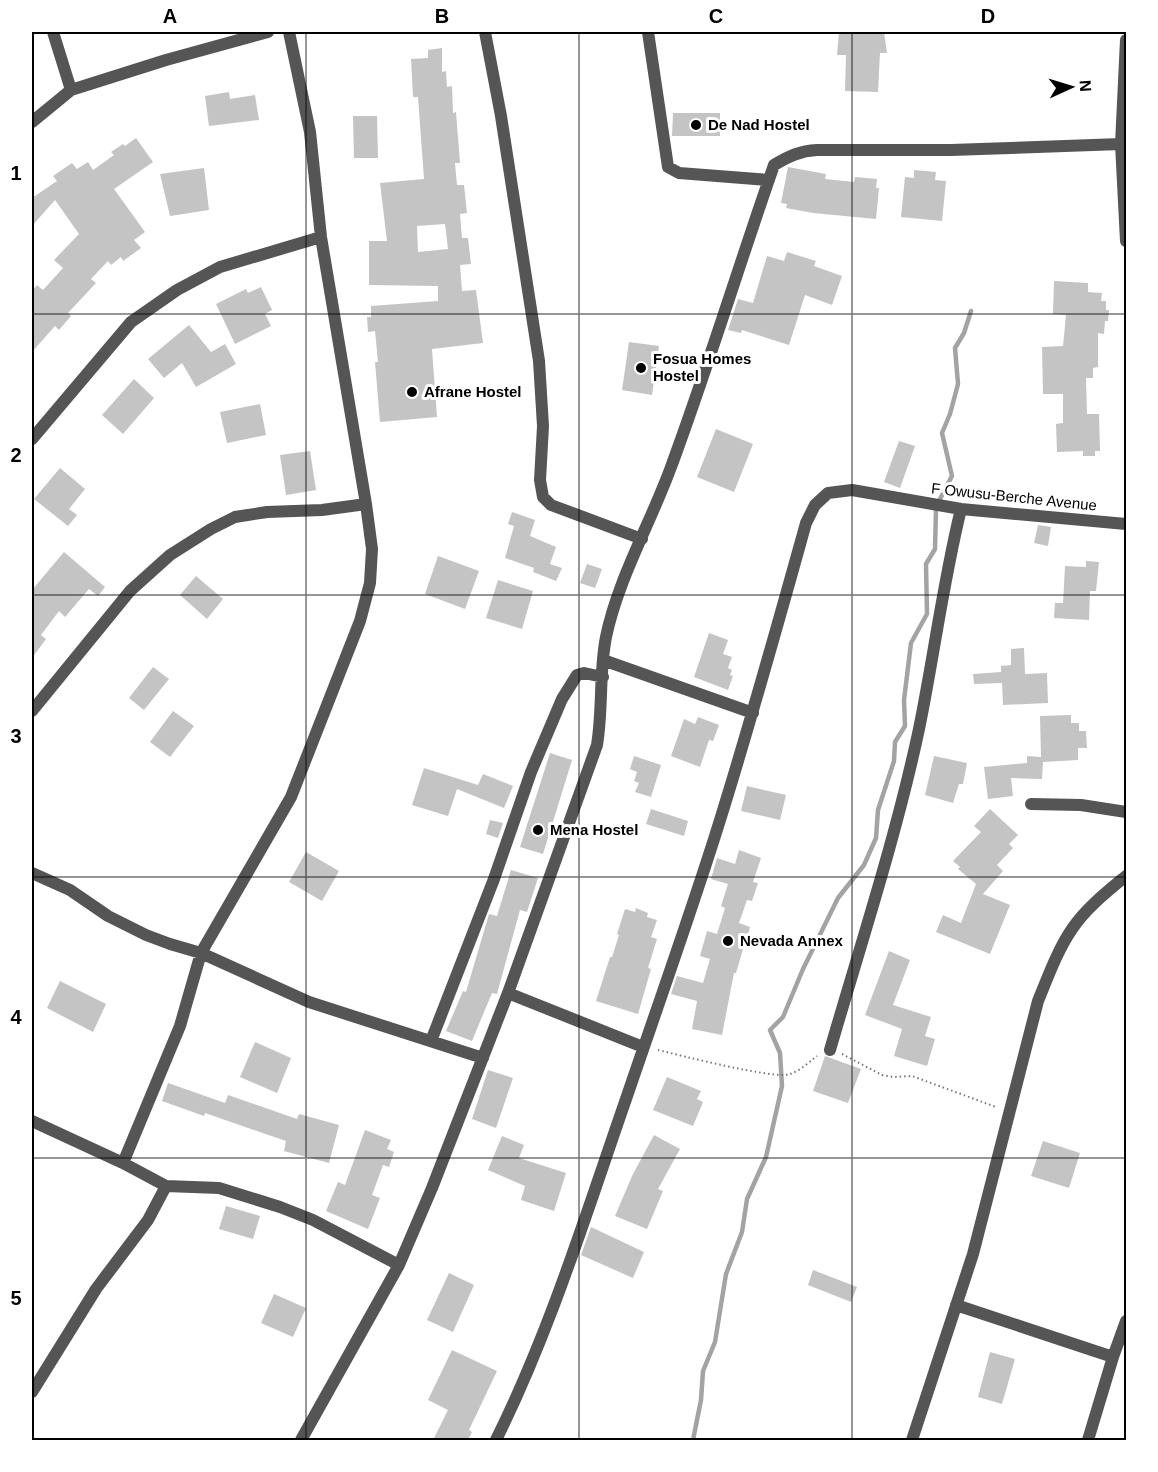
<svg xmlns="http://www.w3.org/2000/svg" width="1158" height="1472" font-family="Helvetica,sans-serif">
	<rect width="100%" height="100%" fill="#fff"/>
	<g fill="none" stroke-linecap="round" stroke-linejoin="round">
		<path stroke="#a3a3a3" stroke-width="4.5" d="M940,499L952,476L942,433L950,414L958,384L955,348L964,333L971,311
			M693,1440L701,1400L703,1371L715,1342L726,1274L742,1232L747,1199L766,1157L782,1086L780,1053L770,1030L783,1017L803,969L838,898L864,865L876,838L878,810L894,761L895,742L905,726L904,700L911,643L927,614L926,564L935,549L936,510"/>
	</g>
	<path fill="#c4c4c4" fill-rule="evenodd" d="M839,32H884L887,53H880L878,92L845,91L846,55H837Z
		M442,48V72L446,71L447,87L452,86L453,113L456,112L460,163H455L457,185H464L467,213L460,214L462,238H468L471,264L460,265L462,291L476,290L483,343L432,349L437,417L380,422L375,362H378L375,331L368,332L367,317H371V306L438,301V286L369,285V241H387L380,183L424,179L418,97H413L411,59L428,58V50ZM445,224L448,249L418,252L417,226Z
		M229,92L230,99L255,95L259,120L209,126L205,96Z
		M673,113H720V136H672Z
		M353,116H377L378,158H354Z
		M136,138L153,162L114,189L145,232L134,240L141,248L123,261L121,257L111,265L108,261L91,279L96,283L68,313L71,316L59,330L55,326L32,352V291L37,285L43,290L63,268L54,260L79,234L55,200L32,226V198L57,181L53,176L72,163L77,169L88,162L93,170L114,155L111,152L123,144L125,146Z
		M788,167L826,174L825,179L854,182L855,177L877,179L876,188H879L876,219L813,213L786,208L787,204L781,203Z
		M204,168L209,210L170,216L160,174Z
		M914,170L936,172L935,180L946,181L942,221L901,217L905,177L914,178Z
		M787,252L816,261L814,266L842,276L832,305L805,295L789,345L742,330L741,333L728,330L738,299L753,303L767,256L784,261Z
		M1054,281L1088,283V292L1102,293L1101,301H1106V310H1109L1108,321H1105L1104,334L1098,333V367L1093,368V378H1086L1087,414H1099L1100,451H1095V456H1083V451L1057,452L1056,424L1063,423V394H1043L1042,347L1063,346L1066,315L1053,314Z
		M261,287L272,310L265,314L271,326L235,344L216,304L246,289L248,293Z
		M189,325L211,352L225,344L236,364L196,387L182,363L164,378L148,359Z
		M629,342L659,346L652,395L622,390Z
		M134,379L154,398L123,434L102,415Z
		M260,404L266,435L227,443L220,412Z
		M716,429L753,444L734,492L697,477Z
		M899,441L915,446L900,488L884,482Z
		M310,451L316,490L286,495L280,455Z
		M60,468L85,489L69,509L77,515L68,526L34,499Z
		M512,512L535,520L530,536L556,547L550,564L562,568L556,581L533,572L534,568L505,558L514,526L508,524Z
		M1038,525L1051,527L1048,546L1034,543Z
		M64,552L105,587L98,596L89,589L65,617L59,611L41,635L46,639L32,658V590Z
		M438,556L479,571L465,609L425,594Z
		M1086,561L1099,562L1096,591H1090L1089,620L1054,618L1055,603H1063L1065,566L1086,567Z
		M587,564L602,569L595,588L580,583Z
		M196,576L223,599L207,619L180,595Z
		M498,580L533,591L522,629L486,618Z
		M709,633L728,640L723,654L732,657L728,668L732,670L730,675L733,676L728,690L694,677Z
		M1024,648L1025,674L1047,673L1048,703L1003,705L1002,683L974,684L973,674L1001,672V666L1011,665V649Z
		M153,667L169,679L144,710L129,698Z
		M173,711L194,726L170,757L150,742Z
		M1071,715V723H1079V731H1086L1087,748H1078V760L1043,762L1042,779L1011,778L1013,796L988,799L984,767L1027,763V756L1041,757L1040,716Z
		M698,717L719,725L713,741L709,740L700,767L671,756L684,719L695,724Z
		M550,753L572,760L543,854L520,847Z
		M634,756L661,765L651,797L635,792L639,783L634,781L637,772L630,769Z
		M934,756L967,763L963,784H959L953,803L925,795Z
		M424,768L478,785L483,774L513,786L504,808L457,789L448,816L412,805Z
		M747,786L786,795L780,820L741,811Z
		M651,809L688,821L684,836L646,824Z
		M990,809L1018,835L1009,844L1013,848L997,865L1003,871L983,894L1010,905L990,954L936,932L943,915L961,923L976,884L958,869L960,867L953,861L981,832L974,826Z
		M490,820L503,823L498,838L486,834Z
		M739,850L761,858L753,882L758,883L752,901L747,900L739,923L750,927L748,935L752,937L749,948L744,946L736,973H734L722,1035L692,1029L697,1001L671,994L677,976L703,983L710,959L700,956L707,931L717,934L725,908L721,906L728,884L711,879L717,858L735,864Z
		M306,852L339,871L322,901L289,882Z
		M511,870L538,878L527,912L520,910L497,994L492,993L472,1041L446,1031L463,991L466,992L489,914L497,916Z
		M636,908L648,913L647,917L657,920L651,937L657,939L648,968L651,969L638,1014L596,1001L610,957H612L619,935L617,934L625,909L635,912Z
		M889,951L910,960L893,1005L931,1017L925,1036L935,1039L927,1066L894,1056L902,1029L865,1015Z
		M60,981L106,1004L93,1032L47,1008Z
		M255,1042L291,1058L277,1093L240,1077Z
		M825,1056L861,1069L848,1103L813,1091Z
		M488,1070L513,1078L496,1128L472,1119Z
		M667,1077L701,1091L697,1099L703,1102L693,1126L653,1110Z
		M168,1083L225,1103L228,1095L297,1119L299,1114L339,1125L329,1163L284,1151L286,1141L205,1113L204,1116L162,1101Z
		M365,1130L391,1140L387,1149L394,1152L389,1167L383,1165L372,1195L380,1198L368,1229L326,1211L338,1182L345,1185Z
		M654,1135L680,1149L658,1189L663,1191L647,1229L615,1216L632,1176Z
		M502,1136L524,1145L519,1158L566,1173L554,1211L521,1200L525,1186L488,1170Z
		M1043,1141L1080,1153L1069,1188L1031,1176Z
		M226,1206L260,1216L253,1239L219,1229Z
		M591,1227L644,1252L633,1278L581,1255Z
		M813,1270L857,1287L851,1302L808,1285Z
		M449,1273L474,1285L453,1332L427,1320Z
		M274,1294L306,1308L293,1337L261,1323Z
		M452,1350L497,1371L469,1430L472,1432L468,1440H433L448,1410L428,1400Z
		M990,1352L1015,1359L1002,1404L978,1397Z"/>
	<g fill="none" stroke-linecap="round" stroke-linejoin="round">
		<path stroke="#777" stroke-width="2" stroke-dasharray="1.5 3" stroke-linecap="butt" d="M658,1050C679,1055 776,1080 790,1074C800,1071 809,1062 817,1056
			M842,1054L882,1075L894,1077L912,1076L996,1107"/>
		<path stroke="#555" stroke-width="12" d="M53,32L71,90
			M485,32L501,116L539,361L543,426L540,480L543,497L551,505L642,539
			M648,32L668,167L679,173L769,180
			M1126,40L1121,144L1126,241
			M32,122L71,90L166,60L268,32
			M32,439L131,322L177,290L220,267L321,237
			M603,660L753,713
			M32,711L130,591L170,555L211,529L235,517L267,512L322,510L366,504
			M1031,804L1081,805L1126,812
			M32,873L70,890L108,916L146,935L170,944L201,953L309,1002L483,1058
			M508,993L643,1047
			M431,1041L494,879L531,772L562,699L577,675L584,673L603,677
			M830,1050C861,943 896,837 919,729C934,656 943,582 961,509
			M32,1121L123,1163L166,1186L219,1188L280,1207L313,1220L399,1265
			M123,1163L180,1026L201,953L291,797L360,621L370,583L372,549L366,504L321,237L310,132L289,32
			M956,1305L1113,1357
			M32,1392L96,1289L148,1220L166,1186
			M301,1440L399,1265L432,1188L508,993L597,745C603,709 599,672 606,637C618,579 651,522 671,467C708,367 739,265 774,165C789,156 800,151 817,150H951L1121,144
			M496,1440C550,1331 586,1214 626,1099C656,1011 687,924 715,836C748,732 777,627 806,523L815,505L828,493L852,490L961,509L1126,524
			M912,1440L973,1254L1038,1001C1048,977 1057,951 1072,929C1086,908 1108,891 1126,876
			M1088,1440L1113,1357L1126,1321"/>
	</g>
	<path fill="none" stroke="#000" stroke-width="1.5" stroke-opacity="0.55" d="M306,32V1440M579,32V1440M852,32V1440M32,314H1126M32,595H1126M32,877H1126M32,1158H1126"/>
	<g fill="#000" stroke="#fff" stroke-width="2">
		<circle cx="696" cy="125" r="6"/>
		<circle cx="641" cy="368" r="6"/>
		<circle cx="412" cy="392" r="6"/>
		<circle cx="538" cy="830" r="6"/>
		<circle cx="728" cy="941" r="6"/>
	</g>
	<g text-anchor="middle" stroke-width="6" stroke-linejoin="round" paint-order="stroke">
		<g font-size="15" font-weight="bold" fill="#000" stroke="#fff" text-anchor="start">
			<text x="708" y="130">De Nad Hostel</text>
			<text x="653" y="364">Fosua Homes<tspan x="653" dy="17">Hostel</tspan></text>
			<text x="424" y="397">Afrane Hostel</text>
			<text x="550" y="835">Mena Hostel</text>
			<text x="740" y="946">Nevada Annex</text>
		</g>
		<g font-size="15" fill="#000" stroke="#fff">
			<text transform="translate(1014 497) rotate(6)" y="5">F Owusu-Berche Avenue</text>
		</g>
	</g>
	<rect width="1158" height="1472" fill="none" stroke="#ffffff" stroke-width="66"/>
	<g transform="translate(1071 87) rotate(86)" stroke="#ffffff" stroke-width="4.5" paint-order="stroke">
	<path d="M0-4.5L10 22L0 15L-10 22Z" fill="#000000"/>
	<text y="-9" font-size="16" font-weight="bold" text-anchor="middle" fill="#000000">N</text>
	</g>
	<rect x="33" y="33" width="1092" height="1406" fill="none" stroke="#000" stroke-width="2"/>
	<g font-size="20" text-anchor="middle" font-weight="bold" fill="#000">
		<text x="170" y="23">A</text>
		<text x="442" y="23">B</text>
		<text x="716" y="23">C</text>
		<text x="988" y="23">D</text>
		<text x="16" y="180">1</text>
		<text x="16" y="462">2</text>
		<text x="16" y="743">3</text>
		<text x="16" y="1024">4</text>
		<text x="16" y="1305">5</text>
	</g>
</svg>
